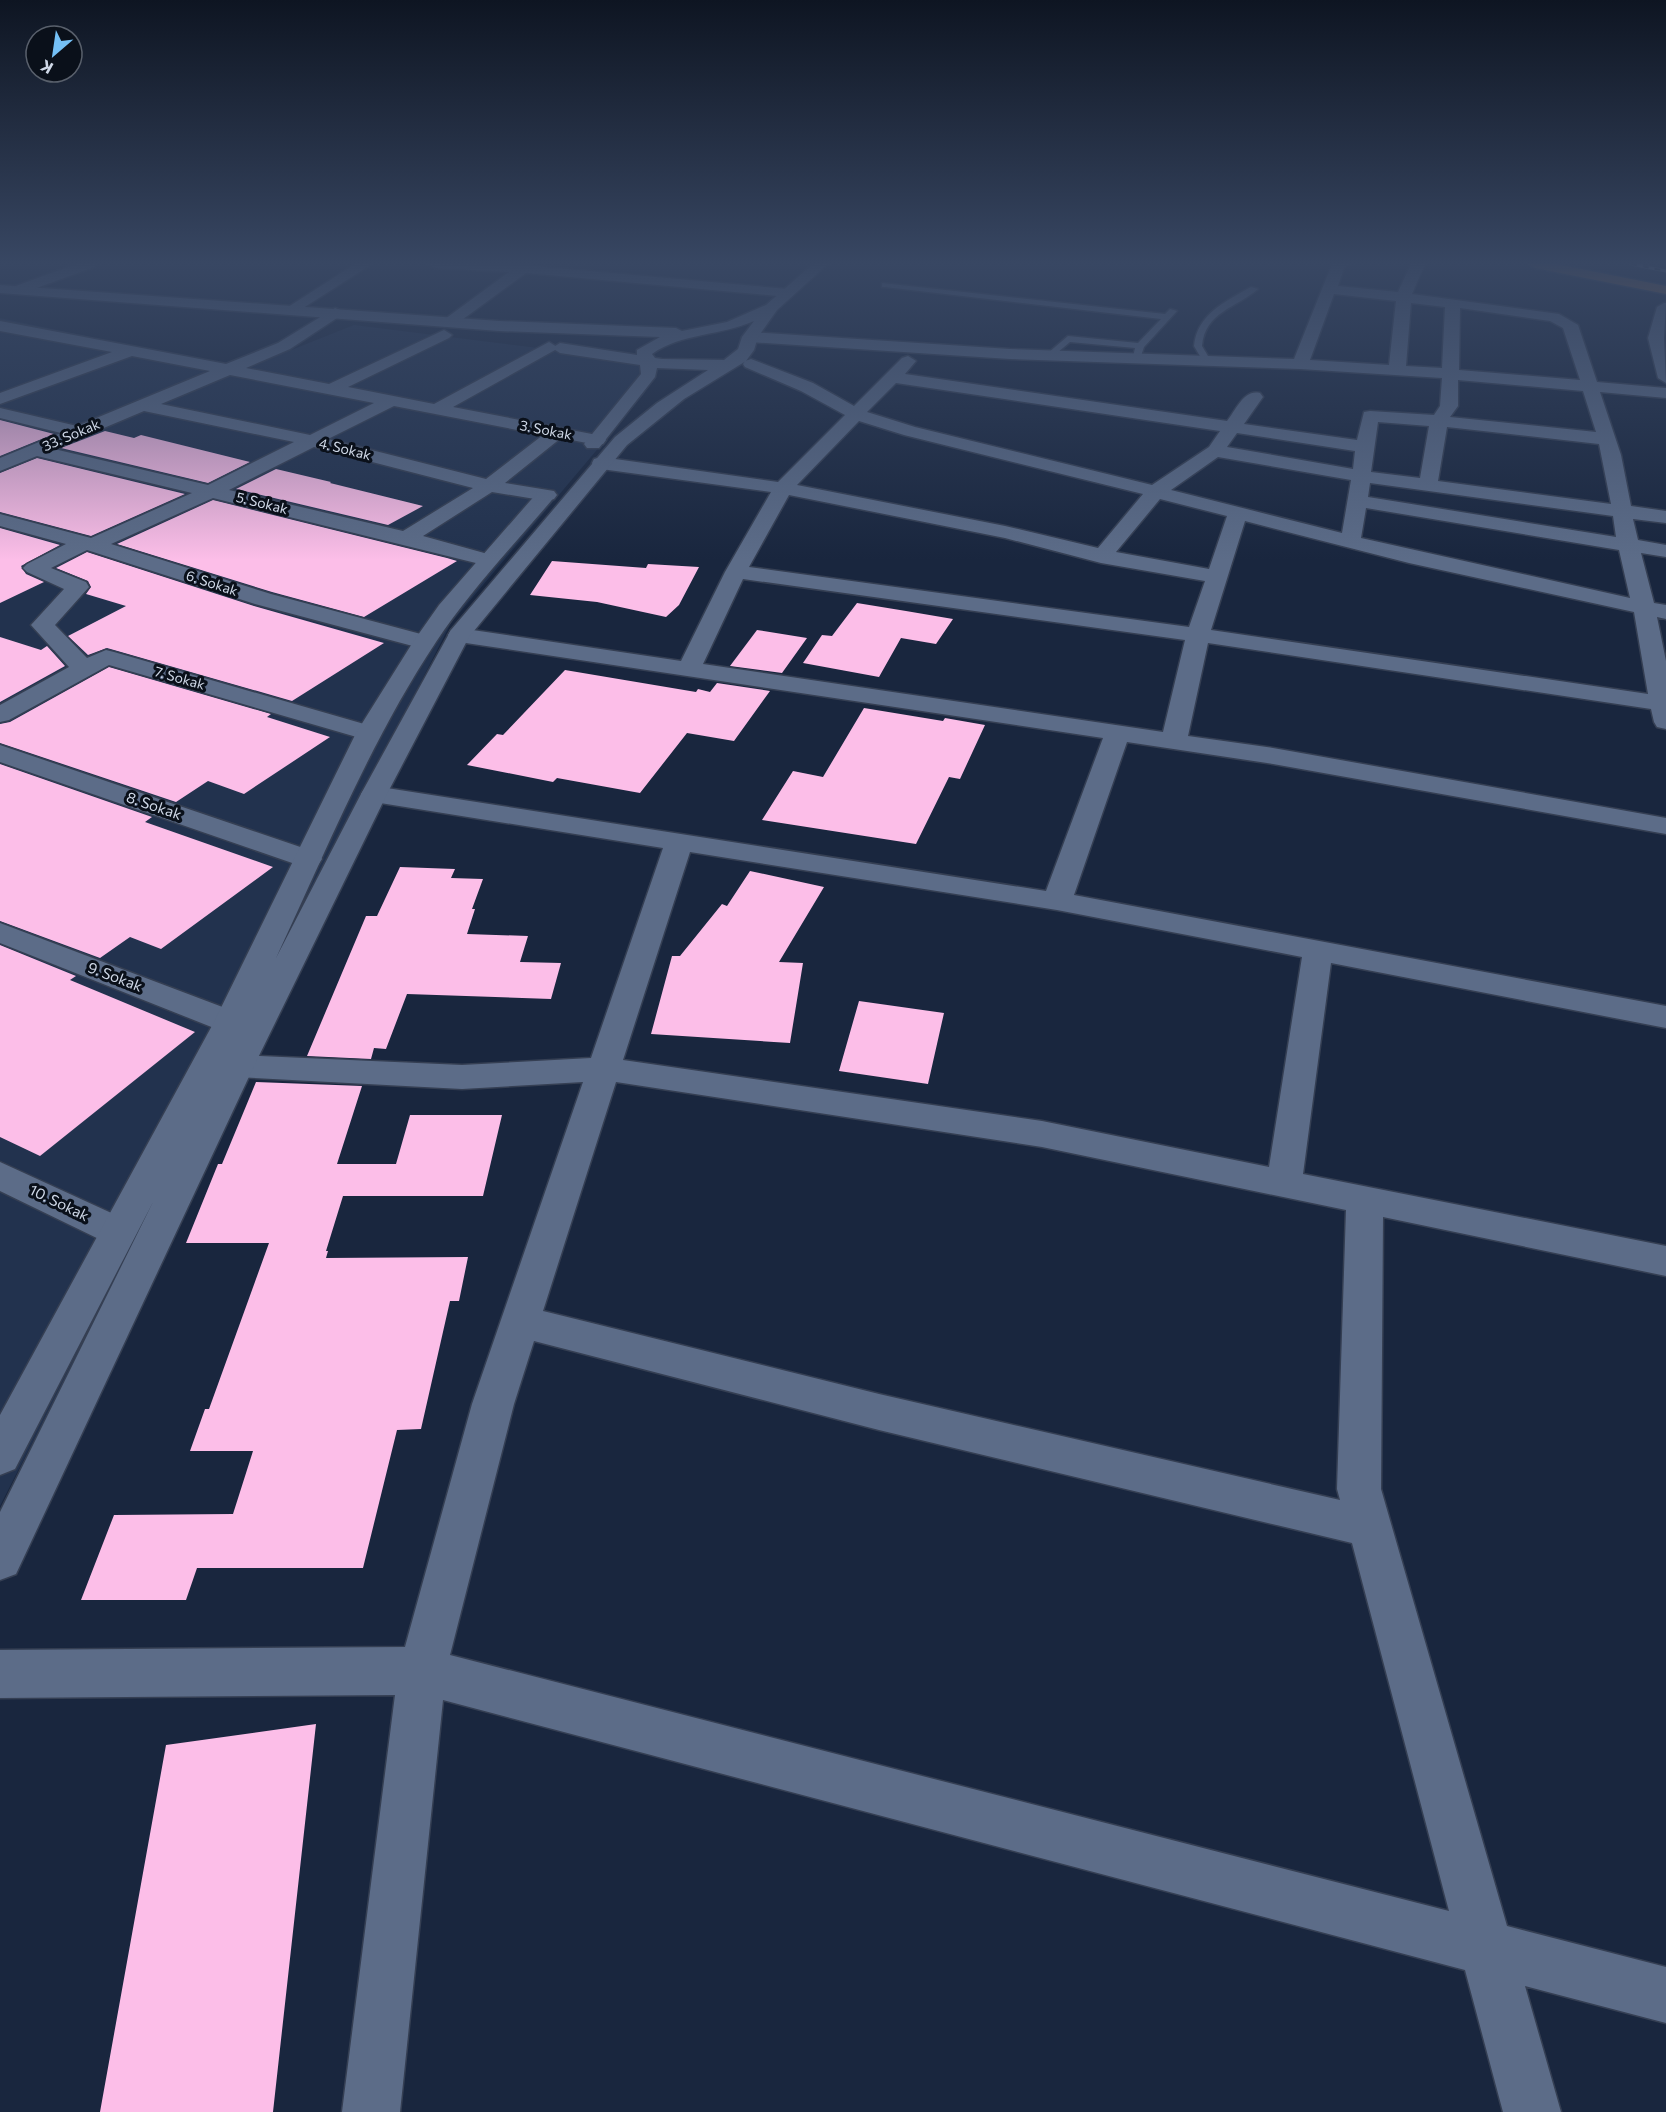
<svg xmlns="http://www.w3.org/2000/svg" width="1666" height="2112" font-family="Commissioner,sans-serif">
	<rect width="100%" height="100%" fill="#19263e"/>
	<path fill="#22324e" d="M0,318L243,369L354,325L659,363L644,394L451,623L0,1506Z"/>
	<path fill="#fcbee8" d="M0,420L54,434L0,456Z
		M105,431L134,438L141,435L250,462L208,483L61,448Z
		M37,458L185,494L91,536L0,512V473Z
		M276,469L331,482L330,483L423,506L388,525L236,489Z
		M213,500L447,558L457,561L364,617L272,592L117,544Z
		M0,528L60,545L21,566L26,574L44,582L0,603Z
		M87,552L254,606L384,643L292,701L107,648L88,655L68,636L126,606L86,594L91,587L88,581L56,568Z
		M552,561L646,568L648,564L699,567L679,605L666,617L597,602L530,595Z
		M857,603L906,611L953,619L936,644L901,638L879,677L803,663L822,635L832,636Z
		M757,630L807,638L782,673L730,666Z
		M0,637L41,650L47,646L65,666L0,702Z
		M109,667L271,714L267,717L330,737L244,794L208,781L176,802L0,743V724L10,722Z
		M565,670L696,692L698,689L710,692L717,683L770,691L734,741L687,733L640,793L557,778L553,782L467,765L497,734L503,735Z
		M864,708L943,721L945,718L985,725L960,779L949,777L916,844L762,820L793,771L823,777Z
		M0,764L152,817L145,822L273,867L161,949L130,937L100,958L0,921Z
		M400,867L455,869L451,878L483,879L472,909H475L467,934L528,936L520,962L561,963L551,999L407,994L386,1049L374,1048L371,1059L307,1056L366,916H377Z
		M750,871L824,887L779,962L803,963L790,1043L651,1034L672,956H680L722,904L727,906Z
		M0,945L76,976L70,980L195,1032L40,1156L0,1137Z
		M859,1001L944,1013L928,1084L839,1071Z
		M256,1082L362,1086L337,1164H396L410,1115H502L483,1196H343L326,1251H328L326,1258L468,1257L459,1301H450L421,1429L397,1430L363,1568H197L186,1600H81L114,1515L233,1514L253,1451H190L205,1409H209L269,1243H186L218,1164H222Z
		M316,1724L273,2112H100L166,1745Z"/>
	<g fill="none" stroke-linecap="round" stroke-linejoin="round">
		<defs>
			<path id="service" d="M882,283L1165,314L1170,309L1177,311L1144,347L1140,359L1133,357L1135,348L1070,342L1051,358L1048,357V353L1068,336L1138,343L1161,319L885,287H882Z
				M1251,287L1258,289C1236,308 1205,312 1202,346L1211,361L1204,363L1194,346C1197,314 1226,301 1251,287Z"/>
			<path id="minor" d="M76,264H96L94,267L23,293L18,294L11,290L13,287Z
				M355,264H372L297,312H287L285,309Z
				M428,264L523,265L788,289L795,293L788,297L526,273L455,325H445L442,322L445,319L509,272L435,268Z
				M1332,264H1349L1344,268L1338,286L1398,292L1411,264H1425L1412,294L1559,314L1578,325L1597,382L1666,388V398L1600,392L1621,455L1631,506L1666,511V523L1633,519L1638,540L1666,545V557L1641,553L1654,603L1666,605V619L1657,617L1666,661V729L1657,727L1654,722L1651,709L1208,643L1188,736L1273,748L1666,818V834L1273,764L1127,742L1074,895L1666,1006V1028L1331,963L1303,1174L1666,1246V1276L1383,1217L1381,1489L1507,1926L1666,1967V2023L1525,1986L1561,2112H1503L1465,1970L443,1700L400,2112H342L395,1695L0,1698V1650L405,1647L472,1404L583,1082L462,1089L237,1077L225,1074L220,1066L225,1058L237,1055L462,1065L591,1058L663,848L374,802L365,800L361,794L365,788L374,786L1046,891L1103,738L459,642L451,640L448,635L451,630L459,628L681,661L725,572L771,492L601,469L594,467L592,463L594,459L601,457L778,482L845,415L801,391L745,367L743,364L745,361L751,359L813,383L854,406L902,358L908,356L916,361L905,374L1227,421C1236,410 1244,389 1260,393L1263,397L1244,424L1357,440L1364,412L1370,411L1434,415L1440,406L1442,378L1300,369L1010,359L750,342L742,337L750,332L1010,349L1294,359ZM1334,294L1396,301L1389,365L1310,360ZM1411,303L1445,307L1442,368L1406,366ZM1460,308L1550,321L1563,328L1580,380L1459,370ZM1458,380L1583,391L1596,432L1450,417L1458,406ZM896,383L1220,431L1209,447L1152,485L915,427L867,412ZM859,421L904,435L1143,494L1098,548L1005,526L797,485ZM1378,422L1429,426L1420,478L1371,472ZM1447,427L1599,444L1611,504L1438,481ZM1237,433L1355,451L1353,469L1227,447ZM1218,457L1351,480L1342,533L1171,490ZM1370,483L1613,516L1616,537L1368,497ZM789,495L1005,538L1101,563L1205,581L1189,627L749,567ZM1160,499L1227,516L1209,569L1116,552ZM1366,508L1619,550L1630,598L1361,538ZM1245,521L1409,563L1634,612L1648,694L1211,630ZM743,579L1185,640L1163,732L703,664ZM690,852L1057,910L1302,957L1269,1167L1042,1121L623,1060ZM616,1082L1042,1147L1346,1210L1337,1489L1340,1500L879,1394L543,1311ZM534,1341L879,1430L1352,1543L1449,1911L450,1655L514,1404Z
				M1664,303H1666L1664,338L1666,383L1658,378L1648,338L1657,307Z
				M335,308L340,310L343,313L340,316L290,349L246,368L329,384L444,330L452,335L449,338L348,387L434,404L549,342L557,347L555,350L453,407L597,435L603,436L606,440L603,444L597,445L561,438L505,483L554,491L557,495L554,499L547,501L492,492L423,536L495,556L498,560L495,564L488,566L213,498L111,544L271,594L432,637L435,642L432,647L424,649L255,604L87,550L51,568L86,582L89,587L55,625L87,658L106,650L114,652L378,728L382,733L378,738L369,741L360,738L109,665L9,720L0,722V705L69,667L31,625L64,589L27,572L23,568L27,564L66,544L0,526V514L91,538L192,493L37,456L0,471V458L61,433L0,418V408L77,426L210,371L132,356L0,404V393L112,352L0,331V321L226,364L278,343ZM230,375L374,403L310,435L161,404ZM394,406L543,435L486,479L328,439ZM144,411L294,442L208,485L54,449ZM314,447L473,488L403,531L229,490Z
				M0,745L318,853L322,859L318,865L308,867L298,865L0,762Z
				M0,923L241,1014L246,1022L241,1030L230,1033L219,1030L0,943Z
				M0,1162L131,1222L137,1232L131,1242L118,1246L105,1242L0,1191Z"/>
			<path id="tertiary" d="M813,264H828L777,310L758,337L754,350L746,361L684,399L627,445L469,637L387,794L254,1066L16,1574L0,1580V1512L153,1202L15,1469L0,1475V1415L214,1022L356,733L413,642L439,605L537,493H551L554,497L551,501C512,547 469,592 436,642C371,740 326,851 276,958L361,794L451,630L615,437L657,403L708,370L657,368L655,377L599,448H587L584,444L641,374L640,365L560,353L552,348L560,343L637,355V350L660,337L499,331L0,293V285L499,321L676,328L682,331L727,322L766,305ZM754,321L742,337L738,349L724,360L662,359L655,358L652,354C681,333 721,336 754,321Z"/>
			<path id="primary" d="M1528,264H1556L1666,286V294L1535,268Z"/>
		</defs>
		<use href="#service" stroke="#353f53" stroke-width="3"/>
		<use href="#minor" stroke="#353f53" stroke-width="3"/>
		<use href="#tertiary" stroke="#353f53" stroke-width="3"/>
		<use href="#primary" stroke="#353f53" stroke-width="3"/>
		<use href="#service" fill="#5c6c88" fill-rule="evenodd"/>
		<use href="#minor" fill="#5c6c88" fill-rule="evenodd"/>
		<use href="#tertiary" fill="#5c6c88" fill-rule="evenodd"/>
		<use href="#primary" fill="#9e6d44" fill-rule="evenodd"/>
		<defs>
			<path id="rail" d="M1631,264L1666,271"/>
		</defs>
		<use href="#rail" stroke="#bdc6d6" stroke-width="3"/>
		<use href="#rail" stroke="#0a101a" stroke-width="2" stroke-dasharray="6" stroke-linecap="butt"/>
	</g>
	<linearGradient id="sky" x2="0" y2="1"><stop stop-color="#0e1522"/><stop offset="0.47" stop-color="#384763"/><stop offset="1" stop-color="#384763" stop-opacity="0"/></linearGradient>
	<rect width="1666" height="560" fill="url(#sky)"/>
	<g text-anchor="middle" stroke-width="6" stroke-linejoin="round" paint-order="stroke">
		<g font-size="14" fill="#cfd8e7" stroke="#0a101a">
			<text transform="translate(546 430) rotate(11)" y="5">3. Sokak</text>
			<text transform="translate(71 435) rotate(-23)" y="5">33. Sokak</text>
			<text transform="translate(345 449) rotate(14)" y="5">4. Sokak</text>
			<text transform="translate(262 503) rotate(14)" y="5">5. Sokak</text>
			<text transform="translate(212 583) rotate(18)" y="5">6. Sokak</text>
			<text transform="translate(180 678) rotate(16)" y="5">7. Sokak</text>
		</g>
		<g font-size="15" fill="#cfd8e7" stroke="#0a101a">
			<text transform="translate(154 806) rotate(19)" y="5">8. Sokak</text>
			<text transform="translate(115 977) rotate(21)" y="5">9. Sokak</text>
			<text transform="translate(59 1203) rotate(26)" y="5">10. Sokak</text>
		</g>
	</g>
	<g transform="translate(54 54) rotate(209)"><circle r="28" fill="#0a101a" stroke="#59606c" stroke-width="1.5"/>
	<path d="M0-4.5L10 22L0 15L-10 22Z" fill="#74c0f6"/>
	<text y="-9" font-size="16" font-weight="bold" text-anchor="middle" fill="#cfd8e7">K</text>
	</g>
</svg>
